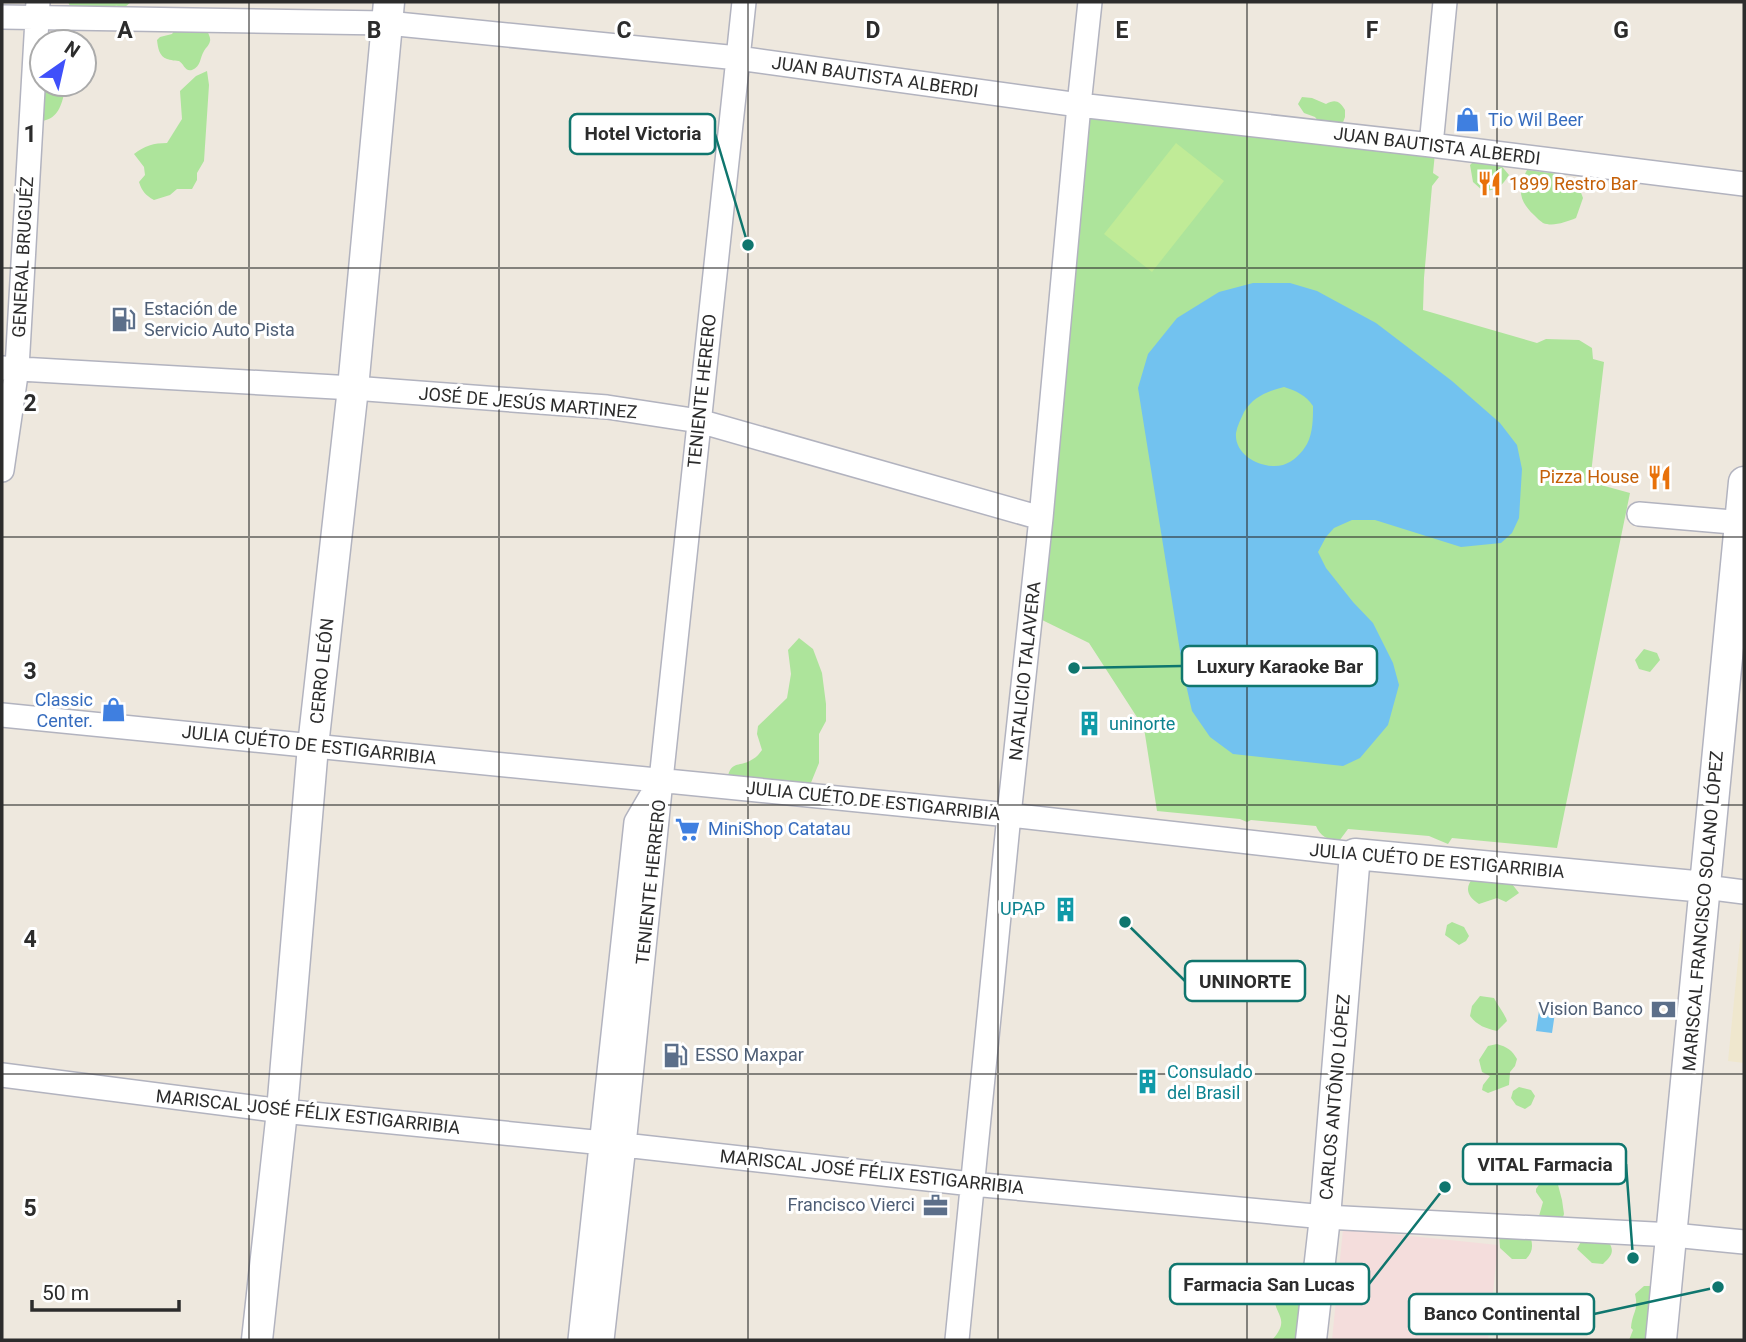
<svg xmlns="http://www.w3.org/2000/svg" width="1746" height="1342" font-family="Roboto,sans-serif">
	<rect width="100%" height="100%" fill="#eee8de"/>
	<path fill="#efe7ce" d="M1744,927V1063L1728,1061L1741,930Z"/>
	<path fill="#f4dddc" d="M1343,1229L1498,1245L1488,1340H1332Z"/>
	<path fill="#ade49b" d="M68,2H131L125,7C118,7 116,3 110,9L103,7L99,9L71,8Z
		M177,27L207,30C208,33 211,38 210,41C209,46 206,47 204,51C200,57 201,67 192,70C185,72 184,64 179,61C178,61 169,60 167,59C159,56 158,48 157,40L160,37L172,34Z
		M207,71L209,85L204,161L197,173V180L192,189H177L170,195L154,200C145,195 142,191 139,182L145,175L144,167L134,154C144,146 154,143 167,143L182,119L180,91L196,76Z
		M42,84H75L71,90L64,94C61,108 56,119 42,121L44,92L39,88Z
		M1302,97L1312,98L1326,104C1335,99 1340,101 1345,110V117L1342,125L1323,127L1315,117L1304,113L1298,104Z
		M1084,111L1435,153L1433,173L1439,177L1432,186L1424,278L1423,310L1537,343L1546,339L1579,340L1592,348L1593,359L1604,362L1590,482L1630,493L1557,848L1452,838L1448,844L1429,836L1348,829L1339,841C1328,840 1320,836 1316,826L1251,820L1247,822L1240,819L1157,811L1144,728L1089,643L1036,617Z
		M1477,158L1499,163L1509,175C1502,186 1496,191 1483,191L1473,182L1470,165Z
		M1527,170L1558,174L1577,182L1583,198L1576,218C1566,222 1553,227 1543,223C1540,221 1537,218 1534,215C1519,201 1517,189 1527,170Z
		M799,638L813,649L822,673L826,704V721L819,734V763L808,790L727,781C730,759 740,768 753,759C757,757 759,754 762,750L757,734L758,726L787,698L791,674L788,650Z
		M1644,649L1657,653L1660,660L1650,672L1639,669L1635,660Z
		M1474,877L1512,884L1519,893L1506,902L1497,898L1479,904C1467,897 1464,887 1474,877Z
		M1452,922L1464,927L1469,936L1466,941L1459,945L1445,935L1447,925Z
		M1480,996L1494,998C1498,1006 1505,1014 1507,1021L1497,1031C1485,1028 1478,1026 1470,1016L1472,1006Z
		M1497,1044C1507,1047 1512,1050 1517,1059L1515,1066L1510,1072L1509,1085L1488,1093L1482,1090L1483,1085L1490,1076L1482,1072L1479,1060L1488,1046Z
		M1519,1087L1531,1090L1535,1096L1531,1105L1525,1109L1516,1105L1511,1098L1513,1091Z
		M1547,1173L1557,1181L1562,1200L1564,1214L1556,1239L1549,1224L1539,1216L1543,1202L1536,1192V1189Z
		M1499,1233H1529C1533,1243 1534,1251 1526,1259H1512L1500,1248Z
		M1605,1235C1613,1249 1616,1252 1603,1264L1592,1263L1577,1249L1583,1238Z
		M1301,1266L1308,1272L1304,1287L1298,1293L1310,1305L1304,1340H1272C1293,1318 1271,1312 1276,1298C1277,1292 1284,1289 1286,1284C1289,1278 1290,1273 1293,1267Z
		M1644,1286H1650L1655,1290L1654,1340H1629L1633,1330L1631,1328C1632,1312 1639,1311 1635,1294Z"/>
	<path fill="#c0eb97" d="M1176,143L1224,181L1152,272L1104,234Z"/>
	<path fill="#72c2ef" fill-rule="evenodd" d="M1253,283H1290L1317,291L1376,323L1452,381L1500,423L1517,445L1522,469L1519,518L1512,533L1501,543L1461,547L1375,520H1352L1334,528L1326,537L1318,552L1326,568L1353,602L1373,623L1393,663L1399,685L1388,725L1360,758L1343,766L1233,754L1210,737L1192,711L1184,676L1138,388L1148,354L1177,318L1219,292ZM1284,387C1296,391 1306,395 1313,406C1313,418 1313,433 1307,444C1302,453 1293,462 1283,465C1263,470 1234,456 1236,433C1237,426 1241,419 1244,412C1253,397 1267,391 1284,387Z
		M1540,1004L1556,1006L1552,1033L1536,1031Z"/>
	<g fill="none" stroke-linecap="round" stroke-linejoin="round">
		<defs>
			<path id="minor" d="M2,17L387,23L738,58L1079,105L1431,145L1744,184
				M1431,145L1445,2
				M2,368L353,388L607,407L699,421L1041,518
				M2,470L17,368L38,2
				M1639,514L1744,523
				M2,715L1009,815L1355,854
				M1705,887L1744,892
				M2,1075L282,1111L624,1145L972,1184L1325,1217L1673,1235L1744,1242
				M580,1340L636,822L657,786
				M602,1340L624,1145L661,780L744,2
				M957,1340L1009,815L1041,518L1079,105L1090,2"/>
			<path id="tertiary" d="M257,1340L282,1111L313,746L353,388L389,2
				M1311,1340L1325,1217L1355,854L1705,887
				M1661,1340L1744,482"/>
		</defs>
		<use href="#minor" stroke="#b2b3bf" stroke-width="26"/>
		<use href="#tertiary" stroke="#b2b3bf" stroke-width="33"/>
		<use href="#minor" stroke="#fff" stroke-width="23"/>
		<use href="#tertiary" stroke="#fff" stroke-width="30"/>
	</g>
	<path fill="none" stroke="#2c2c2c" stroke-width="2" stroke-opacity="0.55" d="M249,2V1340M499,2V1340M748,2V1340M998,2V1340M1247,2V1340M1497,2V1340M2,268H1744M2,537H1744M2,805H1744M2,1074H1744"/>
	<defs>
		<symbol id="shop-bare" viewBox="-9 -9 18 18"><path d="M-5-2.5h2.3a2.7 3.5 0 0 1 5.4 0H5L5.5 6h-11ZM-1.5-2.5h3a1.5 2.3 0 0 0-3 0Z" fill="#3f7fe0" stroke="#fff" stroke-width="2.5" paint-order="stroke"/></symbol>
		<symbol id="restaurant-bare" viewBox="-9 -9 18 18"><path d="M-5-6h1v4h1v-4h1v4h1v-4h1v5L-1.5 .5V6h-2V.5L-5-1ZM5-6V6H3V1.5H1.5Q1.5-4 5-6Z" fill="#e8710a" stroke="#fff" stroke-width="2.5" paint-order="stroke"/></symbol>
		<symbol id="fuel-bare" viewBox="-9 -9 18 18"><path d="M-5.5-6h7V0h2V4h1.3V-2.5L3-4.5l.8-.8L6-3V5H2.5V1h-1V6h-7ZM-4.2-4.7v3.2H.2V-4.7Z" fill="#5c6f8a" stroke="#fff" stroke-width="2.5" paint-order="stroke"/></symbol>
		<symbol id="building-bare" viewBox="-9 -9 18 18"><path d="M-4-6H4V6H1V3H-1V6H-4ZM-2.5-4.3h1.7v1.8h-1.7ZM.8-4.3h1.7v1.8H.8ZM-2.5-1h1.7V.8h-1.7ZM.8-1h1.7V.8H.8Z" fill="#0f9aa8" stroke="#fff" stroke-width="2.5" paint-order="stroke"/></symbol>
		<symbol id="supermarket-bare" viewBox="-9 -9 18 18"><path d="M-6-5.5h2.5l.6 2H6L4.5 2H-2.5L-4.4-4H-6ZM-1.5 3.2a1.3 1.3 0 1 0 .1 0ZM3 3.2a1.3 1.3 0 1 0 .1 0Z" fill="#3f7fe0" stroke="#fff" stroke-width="2.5" paint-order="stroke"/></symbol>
		<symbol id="bank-bare" viewBox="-9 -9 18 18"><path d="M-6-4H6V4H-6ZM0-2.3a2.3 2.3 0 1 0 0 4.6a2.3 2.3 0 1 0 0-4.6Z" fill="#5c6f8a" stroke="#fff" stroke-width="2.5" paint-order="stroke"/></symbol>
		<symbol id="office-bare" viewBox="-9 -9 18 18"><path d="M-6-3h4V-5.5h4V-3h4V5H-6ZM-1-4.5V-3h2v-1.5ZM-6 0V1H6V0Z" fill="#5c6f8a" stroke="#fff" stroke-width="2.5" paint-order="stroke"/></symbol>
	</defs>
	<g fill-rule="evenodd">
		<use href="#shop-bare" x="1450" y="102" width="35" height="35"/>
		<use href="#restaurant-bare" x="1472" y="166" width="35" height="35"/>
		<use href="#fuel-bare" x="106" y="302" width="35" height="35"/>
		<use href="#restaurant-bare" x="1642" y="460" width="35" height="35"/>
		<use href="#shop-bare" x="96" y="692" width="35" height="35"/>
		<use href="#building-bare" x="1072" y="706" width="35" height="35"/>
		<use href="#supermarket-bare" x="670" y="812" width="35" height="35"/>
		<use href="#building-bare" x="1048" y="892" width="35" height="35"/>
		<use href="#bank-bare" x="1646" y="992" width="35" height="35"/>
		<use href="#fuel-bare" x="658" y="1038" width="35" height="35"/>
		<use href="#building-bare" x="1130" y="1064" width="35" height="35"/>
		<use href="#office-bare" x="918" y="1188" width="35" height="35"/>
	</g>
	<g text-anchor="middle" stroke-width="6" stroke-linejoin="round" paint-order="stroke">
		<g font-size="18" fill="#2c2c2c" stroke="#fff">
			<text transform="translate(875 77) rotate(8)" y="6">JUAN BAUTISTA ALBERDI</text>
			<text transform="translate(1437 146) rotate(7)" y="6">JUAN BAUTISTA ALBERDI</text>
			<text transform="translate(23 257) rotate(-87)" y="6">GENERAL BRUGUÉZ</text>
			<text transform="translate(702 391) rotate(-84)" y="6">TENIENTE HERERO</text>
			<text transform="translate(528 403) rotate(5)" y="6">JOSÉ DE JESÚS MARTINEZ</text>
			<text transform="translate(322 671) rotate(-84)" y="6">CERRO LEÓN</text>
			<text transform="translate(1025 671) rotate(-84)" y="6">NATALICIO TALAVERA</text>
			<text transform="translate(309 745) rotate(6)" y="6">JULIA CUÉTO DE ESTIGARRIBIA</text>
			<text transform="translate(873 801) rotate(6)" y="6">JULIA CUÉTO DE ESTIGARRIBIA</text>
			<text transform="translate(1437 861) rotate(5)" y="6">JULIA CUÉTO DE ESTIGARRIBIA</text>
			<text transform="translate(651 882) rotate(-84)" y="6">TENIENTE HERRERO</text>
			<text transform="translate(1703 911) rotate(-85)" y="6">MARISCAL FRANCISCO SOLANO LÓPEZ</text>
			<text transform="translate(1335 1097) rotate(-85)" y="6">CARLOS ANTÔNIO LÓPEZ</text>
			<text transform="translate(308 1112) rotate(6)" y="6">MARISCAL JOSÉ FÉLIX ESTIGARRIBIA</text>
			<text transform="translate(872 1172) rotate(6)" y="6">MARISCAL JOSÉ FÉLIX ESTIGARRIBIA</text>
		</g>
		<g font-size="18" fill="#366cbe" stroke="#fff" text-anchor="start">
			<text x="1488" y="126">Tio Wil Beer</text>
			<text x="93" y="706" text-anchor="end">Classic<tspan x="93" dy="21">Center.</tspan></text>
			<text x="708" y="835">MiniShop Catatau</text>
		</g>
		<g font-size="18" fill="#c56008" stroke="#fff" text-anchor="start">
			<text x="1509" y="190">1899 Restro Bar</text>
			<text x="1639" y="483" text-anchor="end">Pizza House</text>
		</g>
		<g font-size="18" fill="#4e5e75" stroke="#fff" text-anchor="start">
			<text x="144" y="315">Estación de<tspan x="144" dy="21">Servicio Auto Pista</tspan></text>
			<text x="1643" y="1015" text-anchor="end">Vision Banco</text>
			<text x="695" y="1061">ESSO Maxpar</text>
			<text x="915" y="1211" text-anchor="end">Francisco Vierci</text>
		</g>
		<g font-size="18" fill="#0d838f" stroke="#fff" text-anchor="start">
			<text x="1109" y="730">uninorte</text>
			<text x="1045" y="915" text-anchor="end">UPAP</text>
			<text x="1167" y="1078">Consulado<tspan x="1167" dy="21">del Brasil</tspan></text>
		</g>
	</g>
	<g font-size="23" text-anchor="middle" font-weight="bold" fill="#2c2c2c" stroke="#fff" stroke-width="6" stroke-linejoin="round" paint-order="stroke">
		<text x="125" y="38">A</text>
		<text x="374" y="38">B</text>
		<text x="624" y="38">C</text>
		<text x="873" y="38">D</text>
		<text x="1122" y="38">E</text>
		<text x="1372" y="38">F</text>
		<text x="1621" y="38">G</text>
		<text x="30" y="142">1</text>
		<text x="30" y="411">2</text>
		<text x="30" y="679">3</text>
		<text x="30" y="947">4</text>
		<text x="30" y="1216">5</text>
	</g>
	<path fill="none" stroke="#0f766e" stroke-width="2.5" d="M748 245L715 134M1074 668L1182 666M1125 922L1185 981M1633 1258L1626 1164M1445 1187L1369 1284M1718 1287L1594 1314"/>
	<g fill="#0f766e" stroke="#fff" stroke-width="2.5">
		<circle cx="748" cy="245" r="7"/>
		<circle cx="1074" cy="668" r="7"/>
		<circle cx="1125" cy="922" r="7"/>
		<circle cx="1633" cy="1258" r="7"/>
		<circle cx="1445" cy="1187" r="7"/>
		<circle cx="1718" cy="1287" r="7"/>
	</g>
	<g fill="#fff" stroke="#0f766e" stroke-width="2.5">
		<rect x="570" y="114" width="145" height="40" rx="7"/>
		<rect x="1182" y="646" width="195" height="40" rx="7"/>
		<rect x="1185" y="961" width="120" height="40" rx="7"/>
		<rect x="1463" y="1144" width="163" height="40" rx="7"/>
		<rect x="1170" y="1264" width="199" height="40" rx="7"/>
		<rect x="1409" y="1294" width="185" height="40" rx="7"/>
	</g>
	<g font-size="19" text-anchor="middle" font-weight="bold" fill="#2c2c2c">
		<text x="643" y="140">Hotel Victoria</text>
		<text x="1280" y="673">Luxury Karaoke Bar</text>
		<text x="1245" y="988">UNINORTE</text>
		<text x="1545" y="1171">VITAL Farmacia</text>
		<text x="1269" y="1291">Farmacia San Lucas</text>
		<text x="1502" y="1320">Banco Continental</text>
	</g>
	<rect width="1746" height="1342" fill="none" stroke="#2c2c2c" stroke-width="7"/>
	<g transform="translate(63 63) rotate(34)"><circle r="33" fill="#ffffff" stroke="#ababab" stroke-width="2"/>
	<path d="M0-5L12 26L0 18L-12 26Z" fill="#3f50fa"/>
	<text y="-10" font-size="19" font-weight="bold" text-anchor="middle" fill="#2c2c2c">N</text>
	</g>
	<path d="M32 1300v10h147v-10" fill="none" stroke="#2c2c2c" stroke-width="3.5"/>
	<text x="42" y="1300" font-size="21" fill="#2c2c2c" stroke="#ffffff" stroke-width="5" paint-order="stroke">50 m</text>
</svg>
